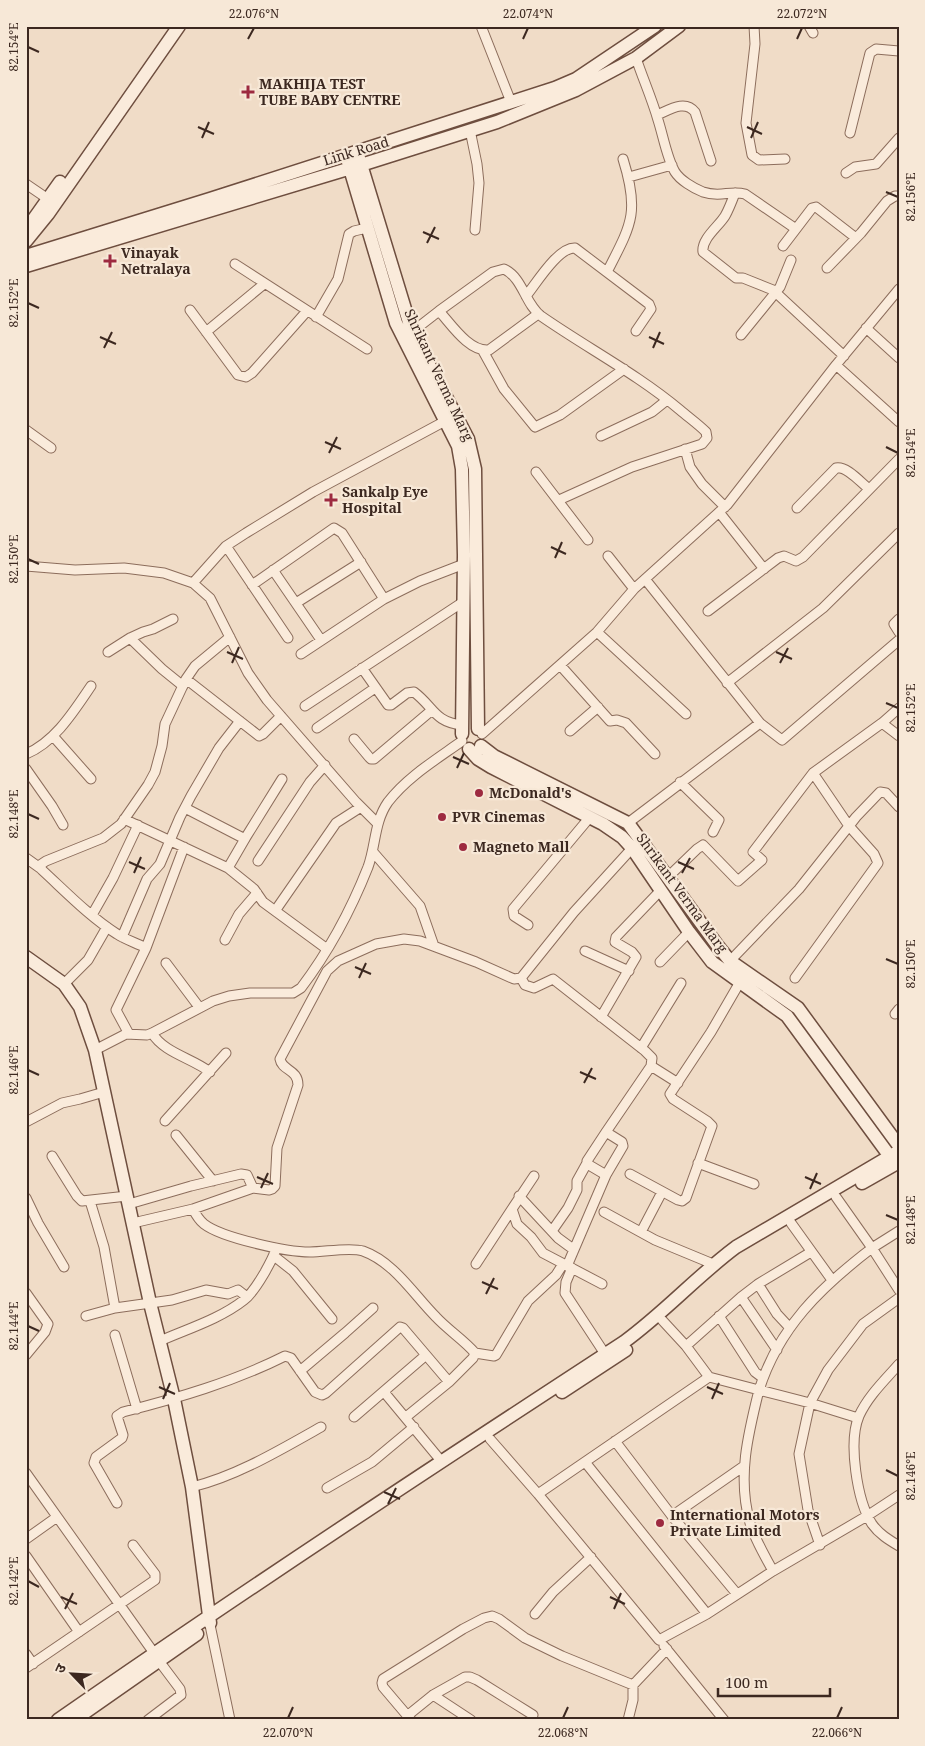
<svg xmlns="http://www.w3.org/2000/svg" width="925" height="1746" font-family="'Noto Serif','Noto Sans Devanagari',serif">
	<rect width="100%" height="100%" fill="#f0dcc7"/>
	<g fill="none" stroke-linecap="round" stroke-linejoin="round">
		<defs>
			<path id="street" d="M481,26L511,102
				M754,26L755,44L746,123L752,155L759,160L785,159
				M809,26L813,33
				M636,58C643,79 652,99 658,120C663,135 667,159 675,172C680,180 693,188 703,192C720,198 730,190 745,194L796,229
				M657,115C669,110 685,99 695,112L711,161
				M470,130L477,164L479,183L475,230
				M850,133L870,53L876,49L899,51
				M846,173L855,167L876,164L899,138
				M629,177L672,165
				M26,184L48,199
				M735,193C732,201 729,209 725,216C719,226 701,239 703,252L736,278H743L773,290L844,356
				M783,246L812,208L816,207L856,238
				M235,264L367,349
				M827,268L861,233L887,201L895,196H899
				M607,272C631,225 640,213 623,159
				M526,296C536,284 558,247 575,248L649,304L651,309L636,331
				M190,310L238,375L246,377L252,373L307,311
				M439,311C451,324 469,352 489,350L538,314
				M316,317L338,279L349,234L354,231L367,228
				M866,328L899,358
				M206,332L264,284
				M412,332L439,311L493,272L504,269C523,278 525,304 541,316C587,348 637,374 680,410C688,417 698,424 706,432L707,438L702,444L632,467L559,500
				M741,335L780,287L791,260
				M483,351L504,389L535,427L560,415L624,369
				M836,365L899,422
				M26,430L51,448
				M601,436L652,412L667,400
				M685,449L690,467L702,484L725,507
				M536,472L588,540
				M797,508L836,468C847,466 860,482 869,489
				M719,512L764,569
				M226,546L288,638
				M608,556L634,589
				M26,566L75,570L124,568L164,573L193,583L210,598L248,673L267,700L356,802L377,823
				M273,570L321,640
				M645,579L760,723
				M193,583L226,546L246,533L313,492L447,420
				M252,585L334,528L342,533L384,599
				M296,603L361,562
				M708,611L778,558L784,556L796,561L803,557L899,459
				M899,619L894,624L899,632
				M597,632L686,714
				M130,638L143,632L153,629L173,619
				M108,652L130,638L162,669L183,686
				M301,654L384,599L420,581L464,564
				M560,665L610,721L617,720L626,723L655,754
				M362,668L388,705H391L407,693L414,692C434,707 434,722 462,725
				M186,679L259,736L263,734L281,716
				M727,683L823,608L899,533
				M305,706L463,602
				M882,723L899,708
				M317,728L375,688
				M570,731L598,707
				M482,734L597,632L634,589L727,505L836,365L899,289
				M53,736L91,779
				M354,739L369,757L371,759H374L432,710
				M26,754C55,742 74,711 91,686
				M26,769L52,806L63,825
				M680,782L719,820L713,832
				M185,808L245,839
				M124,819L228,868L254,889L263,902L327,949
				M628,823L760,723L782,740L899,640
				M373,852L420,906L434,946
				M26,858L40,868
				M258,861L310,782L325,765
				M228,868L246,837L282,779
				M668,877L697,849L703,845L738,881L762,860L753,852L813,773L882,723L899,736
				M275,911L336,823L361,807
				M92,915L113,878L138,825
				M528,925L514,916L513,909L590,817
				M122,937L147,879L160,864L180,817L191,796L219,748L240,721
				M225,940L239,914L257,893
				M146,948C137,943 126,940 117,934C90,917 66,892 42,870L40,865L46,861L103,838L121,824L148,785L155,772L162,746L165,724L186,679L195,666L230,637
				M585,951L629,971
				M730,961L799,889L849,826L813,773
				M660,962L689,932
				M166,963L199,1007
				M521,978L525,985L534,988L553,979L645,1051L652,1058L651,1066L606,1132L587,1161L589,1165L606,1175
				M795,978L878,863L874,854L849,826L856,817L880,792L886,793L899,807
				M64,984L88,960L107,927
				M895,1014L899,1009
				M601,1017L636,957L632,952L615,942L616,937L660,891
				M152,1033C164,1053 192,1058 210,1072
				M129,1034L116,1010L146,948L184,847
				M641,1048L681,983
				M95,1050L126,1034L147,1035L152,1033L213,1001L229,996L250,993H293L301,988C329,951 351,910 368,867C376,845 374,822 388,802C407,777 437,759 462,741
				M651,1066L678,1083
				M165,1121L226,1053
				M26,1122L62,1103L80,1099L104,1092
				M176,1135L213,1181
				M52,1156L77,1196L82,1201L127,1196
				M698,1163L754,1184
				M630,1174L678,1200L682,1201L686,1198L712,1126L707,1121L673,1099L670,1094L711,1032L740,982
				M519,1196L558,1238L573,1249
				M836,1197L872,1248C821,1287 779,1327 759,1390L810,1403L858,1418
				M26,1198L38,1223L64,1267
				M90,1201L104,1247L115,1308
				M129,1204L191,1186L241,1174L247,1175L253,1188
				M193,1209C196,1215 199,1220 204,1224C222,1238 287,1252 310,1252C325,1252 350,1247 363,1251C394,1262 414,1295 436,1317C448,1330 464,1340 475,1353L473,1358L449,1382L406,1417
				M512,1209L534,1176
				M604,1212L655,1240L713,1264
				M133,1223L193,1209L253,1188L269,1190L272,1189L275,1186L277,1148L298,1085C298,1069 282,1071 280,1059L327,971L338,961L376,944L404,939L420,941L476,962L514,979L521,978L574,912L635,845
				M791,1223L832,1280
				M552,1231L568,1208L577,1190V1181L587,1163
				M899,1231L872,1248L899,1290
				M641,1232L662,1192
				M274,1256L293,1271L332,1319
				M476,1264L512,1209L517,1224L531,1237L543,1253L602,1284
				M567,1266L606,1175L623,1146L622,1142L606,1132
				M572,1268L566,1282L565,1293L605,1354
				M758,1284L777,1314L790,1328
				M26,1293L48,1324L45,1332L26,1355
				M741,1297L777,1350
				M86,1316L115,1308L172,1300L206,1290L228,1294L238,1290L247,1297
				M719,1316L755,1372L763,1378
				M115,1335L137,1409
				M160,1341C187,1329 220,1319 244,1300C253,1293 259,1282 265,1272C269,1264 274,1257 276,1248
				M686,1346L741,1297L758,1284L811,1252
				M475,1353L494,1356L496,1355L528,1301L556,1275L563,1264
				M899,1364C885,1380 868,1396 859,1416C848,1442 857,1501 872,1524C879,1534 889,1540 899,1546
				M300,1371L345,1333L373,1308
				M709,1377L759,1390C748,1434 737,1478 750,1523C755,1540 765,1556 773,1571
				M384,1392L442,1462
				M354,1417L426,1355
				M490,1439L538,1494L709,1377L686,1346L662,1320
				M615,1441L672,1516L737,1594
				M585,1462L707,1614
				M26,1473L154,1653
				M192,1487C237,1476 280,1450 321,1427
				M327,1488L372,1462L414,1427
				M538,1494L659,1640L707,1614L773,1571L867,1516L899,1495
				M117,1503L94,1463L96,1457L122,1438L123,1435L117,1416L123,1412C178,1398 233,1382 285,1356L291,1358L315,1392L322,1395L326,1393L400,1327L403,1328L449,1382
				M672,1516L744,1466
				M26,1539L57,1517
				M820,1545L808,1510L799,1454L810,1403L828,1370L863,1324L899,1298
				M26,1556L79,1632
				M535,1614L553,1592L591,1557
				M210,1625L230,1720
				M664,1646L724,1720
				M26,1654L33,1664
				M26,1668L155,1580V1574L133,1545
				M433,1695L471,1720
				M407,1716L433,1695L465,1677H470L477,1680L533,1715
				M148,1720L181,1695L180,1689L159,1661
				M411,1720L383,1687L382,1683L383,1679L463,1629L484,1618L492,1616L499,1619L525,1638L562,1656L633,1685L667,1649
				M628,1720L633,1700V1685"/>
			<path id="secondary" d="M359,158L412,332L468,439L475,469L478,729
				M348,162L396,323L458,446L462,469L464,555L462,734
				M28,227L60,182
				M26,241L48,214L179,26
				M26,256L210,199L555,88L576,79L655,26
				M26,266L361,165L497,122L576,90L636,58L679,26
				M481,746L494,756L628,823L717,945L730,961L798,1008L899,1146
				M469,749L478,759L491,767L603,824L622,837L632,848L689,932L712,962L787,1016L894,1162
				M26,957L64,984L80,1007L95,1050L150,1303L174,1399L192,1487L210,1623
				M862,1183L899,1162
				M562,1392L626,1350
				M58,1720C245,1590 434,1466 624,1342C664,1313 697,1276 736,1247L899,1151
				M74,1720L197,1634"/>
		</defs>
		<use href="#street" stroke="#8c6d5c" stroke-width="11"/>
		<use href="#secondary" stroke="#6e4e3f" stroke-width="15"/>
		<use href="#street" stroke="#faebdb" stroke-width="9"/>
		<use href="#secondary" stroke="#faebdb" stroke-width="12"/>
	</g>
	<path fill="none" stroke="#3c2820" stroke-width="2" d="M248,39L254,28M523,39L528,28M797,39L802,28M28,47L39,52M198,127L214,134M747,127L762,134M202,138L209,122M751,138L758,122M886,192L898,197M423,232L439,239M427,243L435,227M28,303L39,308M100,337L116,344M649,337L664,344M104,348L112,332M653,348L660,332M325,442L341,449M886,447L898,453M329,453L337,437M551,547L566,554M555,558L562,542M28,559L39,564M227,652L243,659M776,652L792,659M232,663L239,647M780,663L788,648M886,703L898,708M453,757L469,764M457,768L464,753M28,814L39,819M129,862L145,869M678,862L694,869M134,873L141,857M682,873L690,858M886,959L898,964M355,967L371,974M359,978L366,963M28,1070L39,1075M580,1072L596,1079M584,1083L592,1068M257,1177L273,1184M805,1177L821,1184M261,1188L268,1173M810,1189L817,1173M886,1215L898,1220M482,1282L498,1289M486,1294L494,1278M28,1326L39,1331M159,1387L175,1394M707,1387L723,1394M163,1399L170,1383M712,1399L719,1383M886,1470L898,1476M384,1492L400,1499M388,1504L396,1488M28,1581L39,1587M61,1597L77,1604M610,1597L625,1604M65,1609L73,1593M614,1609L621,1593M288,1718L293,1707M563,1718L568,1707M837,1718L842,1707"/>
	<g fill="#9d2a40" stroke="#f7e8d7" stroke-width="2">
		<path d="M245.5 84.5h5v5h5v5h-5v5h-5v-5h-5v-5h5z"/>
		<path d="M107.5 253.5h5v5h5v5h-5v5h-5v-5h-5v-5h5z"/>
		<path d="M328.5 492.5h5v5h5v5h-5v5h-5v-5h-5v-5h5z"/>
		<circle cx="479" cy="793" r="5"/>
		<circle cx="442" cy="817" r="5"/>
		<circle cx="463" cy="847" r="5"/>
		<circle cx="660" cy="1523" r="5"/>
	</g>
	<g text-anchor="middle" stroke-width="4.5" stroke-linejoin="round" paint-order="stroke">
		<g font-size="14" font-weight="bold" fill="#3c2820" stroke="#f7e8d7" text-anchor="start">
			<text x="259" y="89">MAKHIJA TEST<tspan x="259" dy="16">TUBE BABY CENTRE</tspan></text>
			<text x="121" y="258">Vinayak<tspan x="121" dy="16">Netralaya</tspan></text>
			<text x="342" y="497">Sankalp Eye<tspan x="342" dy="16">Hospital</tspan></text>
			<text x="489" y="798">McDonald's</text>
			<text x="452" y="822">PVR Cinemas</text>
			<text x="473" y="852">Magneto Mall</text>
			<text x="670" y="1520">International Motors<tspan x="670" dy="16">Private Limited</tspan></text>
		</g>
		<g font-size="14" fill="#3c2820" stroke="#f7e8d7">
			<text transform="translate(356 151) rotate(-17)" y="5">Link Road</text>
			<text transform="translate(439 375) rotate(65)" y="5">Shrikant Verma Marg</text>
			<text transform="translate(682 893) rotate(54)" y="5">Shrikant Verma Marg</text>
		</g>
	</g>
	<rect width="925" height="1746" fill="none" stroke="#f7e8d7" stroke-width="55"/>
	<g transform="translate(72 1674) rotate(295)" stroke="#f7e8d7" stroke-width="4" paint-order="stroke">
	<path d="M0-4L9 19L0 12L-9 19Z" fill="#3c2820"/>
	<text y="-8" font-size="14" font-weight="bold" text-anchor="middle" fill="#3c2820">उ</text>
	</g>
	<path d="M718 1688v8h112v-8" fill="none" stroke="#3c2820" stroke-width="2.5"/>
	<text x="725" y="1688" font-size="15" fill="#3c2820" stroke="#f7e8d7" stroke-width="4" paint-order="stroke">100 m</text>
	<rect x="28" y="28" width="870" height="1690" fill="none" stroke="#3c2820" stroke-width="2"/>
	<g font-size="12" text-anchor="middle" fill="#3c2820">
		<text x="254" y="18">22.076°N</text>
		<text x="528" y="18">22.074°N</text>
		<text x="802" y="18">22.072°N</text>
		<text transform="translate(14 47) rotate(-90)" y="4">82.154°E</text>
		<text transform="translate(911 197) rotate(-90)" y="4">82.156°E</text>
		<text transform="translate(14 303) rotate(-90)" y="4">82.152°E</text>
		<text transform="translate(911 453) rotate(-90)" y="4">82.154°E</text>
		<text transform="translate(14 559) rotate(-90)" y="4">82.150°E</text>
		<text transform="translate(911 708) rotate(-90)" y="4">82.152°E</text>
		<text transform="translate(14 814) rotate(-90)" y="4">82.148°E</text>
		<text transform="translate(911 964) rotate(-90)" y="4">82.150°E</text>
		<text transform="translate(14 1070) rotate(-90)" y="4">82.146°E</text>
		<text transform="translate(911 1220) rotate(-90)" y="4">82.148°E</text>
		<text transform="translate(14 1326) rotate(-90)" y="4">82.144°E</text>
		<text transform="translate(911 1476) rotate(-90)" y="4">82.146°E</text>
		<text transform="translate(14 1581) rotate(-90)" y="4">82.142°E</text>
		<text x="288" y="1737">22.070°N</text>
		<text x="563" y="1737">22.068°N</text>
		<text x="837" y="1737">22.066°N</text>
	</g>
</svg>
